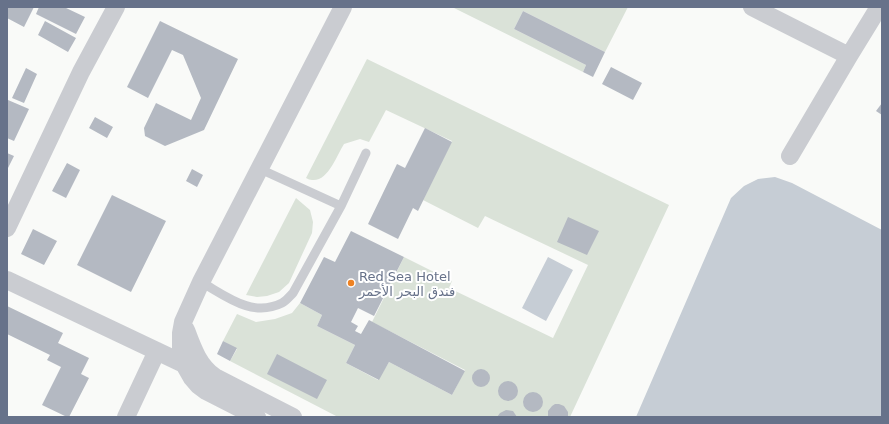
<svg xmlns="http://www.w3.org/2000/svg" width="889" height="424" font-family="'DejaVu Sans',Cairo,sans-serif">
	<rect width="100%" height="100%" fill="#f9faf8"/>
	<path fill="#dae2d8" d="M452,7H628L605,52L523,11L514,29L586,65L583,72Z
		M367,59L669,205L570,417H338L230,361L237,349L223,341L237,314L256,322L275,319L292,313L300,303L322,315L317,326L355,345L346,363L378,380L389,362L452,395L465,370L372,322L404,257L452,281L449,288L553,338L588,265L485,216L478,228L423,200L452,141L386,110L369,142L360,139L344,144C337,155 328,182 312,180C310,180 308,179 306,178Z
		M296,198L310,210L313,222L312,233L289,283L279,292L267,296L257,297L246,295Z"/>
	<path fill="#c6cdd5" d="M775,177L792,183L882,230V417H636L731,198L744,186L758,179Z
		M548,257L573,270L546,321L522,308Z"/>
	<path fill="#b4b9c2" d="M7,7H34L24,27L7,18Z
		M39,7H64L85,17L76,34L36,14Z
		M523,11L605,52L593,77L583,72L586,65L514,29Z
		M45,21L76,38L68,52L38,35Z
		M160,21L238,59L204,130L165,146L145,136L144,128L156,103L191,120L201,98L183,55L172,50L148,98L127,87Z
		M611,67L642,83L633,100L602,84Z
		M26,68L37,74L24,103L12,98Z
		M8,100L29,109L14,141L7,138V121L8,118L7,117Z
		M882,103V115L876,111Z
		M95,117L113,127L107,138L89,128Z
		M425,128L452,142L418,211L413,208L398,239L368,224L397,164L405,168Z
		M7,153L14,156L8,168L7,167Z
		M67,163L80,170L66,198L52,191Z
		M192,169L203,175L197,187L186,181Z
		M112,195L166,221L131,292L77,265Z
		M568,217L599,231L587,255L557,242Z
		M33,229L57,241L44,265L21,254Z
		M351,231L404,257L374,316L358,308L351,322L358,326L355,331L361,334L369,320L465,371L452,395L389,362L379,380L346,363L355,345L317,326L322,315L300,303L324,257L335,262Z
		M7,306L63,333L58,343L89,358L81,374L89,378L69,417H67L42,405L61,367L47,360L50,355L7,334Z
		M223,341L237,348L230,361L217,354Z
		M277,354L327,380L317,399L267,374Z
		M472 378a9 9 0 1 1 18 0a9 9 0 1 1-18 0Z
		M498 391a10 10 0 1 1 20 0a10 10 0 1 1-20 0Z
		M523 402a10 10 0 1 1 20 0a10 10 0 1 1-20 0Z
		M555,404H559L564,406L568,412V417H548V411L552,406Z
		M506,410L513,411L517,417H497L500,413Z"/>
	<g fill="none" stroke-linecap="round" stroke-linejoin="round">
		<path stroke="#caccd1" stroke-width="9" d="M260,169L341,206
			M201,282C226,296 252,318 282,303C286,301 290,296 293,293L341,206L366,153"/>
		<path stroke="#caccd1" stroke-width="18" d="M752,7L849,56
			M790,156L849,56L879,7
			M7,228L81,72L116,7
			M7,280L184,364
			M186,330C193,349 199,366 215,377L293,417
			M126,417L157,351
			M257,417L206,391L198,385L192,378L184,364L181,349V333L183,322L201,282L343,7"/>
	</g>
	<circle fill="#ee8223" stroke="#fff" stroke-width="1.5" cx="351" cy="283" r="4"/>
	<g text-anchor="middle" stroke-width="4" stroke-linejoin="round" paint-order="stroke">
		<g font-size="13" fill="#67728a" stroke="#fff" text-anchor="start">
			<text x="359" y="281">Red Sea Hotel<tspan x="359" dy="15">فندق البحر الأحمر</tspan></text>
		</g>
	</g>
	<rect width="889" height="424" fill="none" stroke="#67728a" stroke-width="16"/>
</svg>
